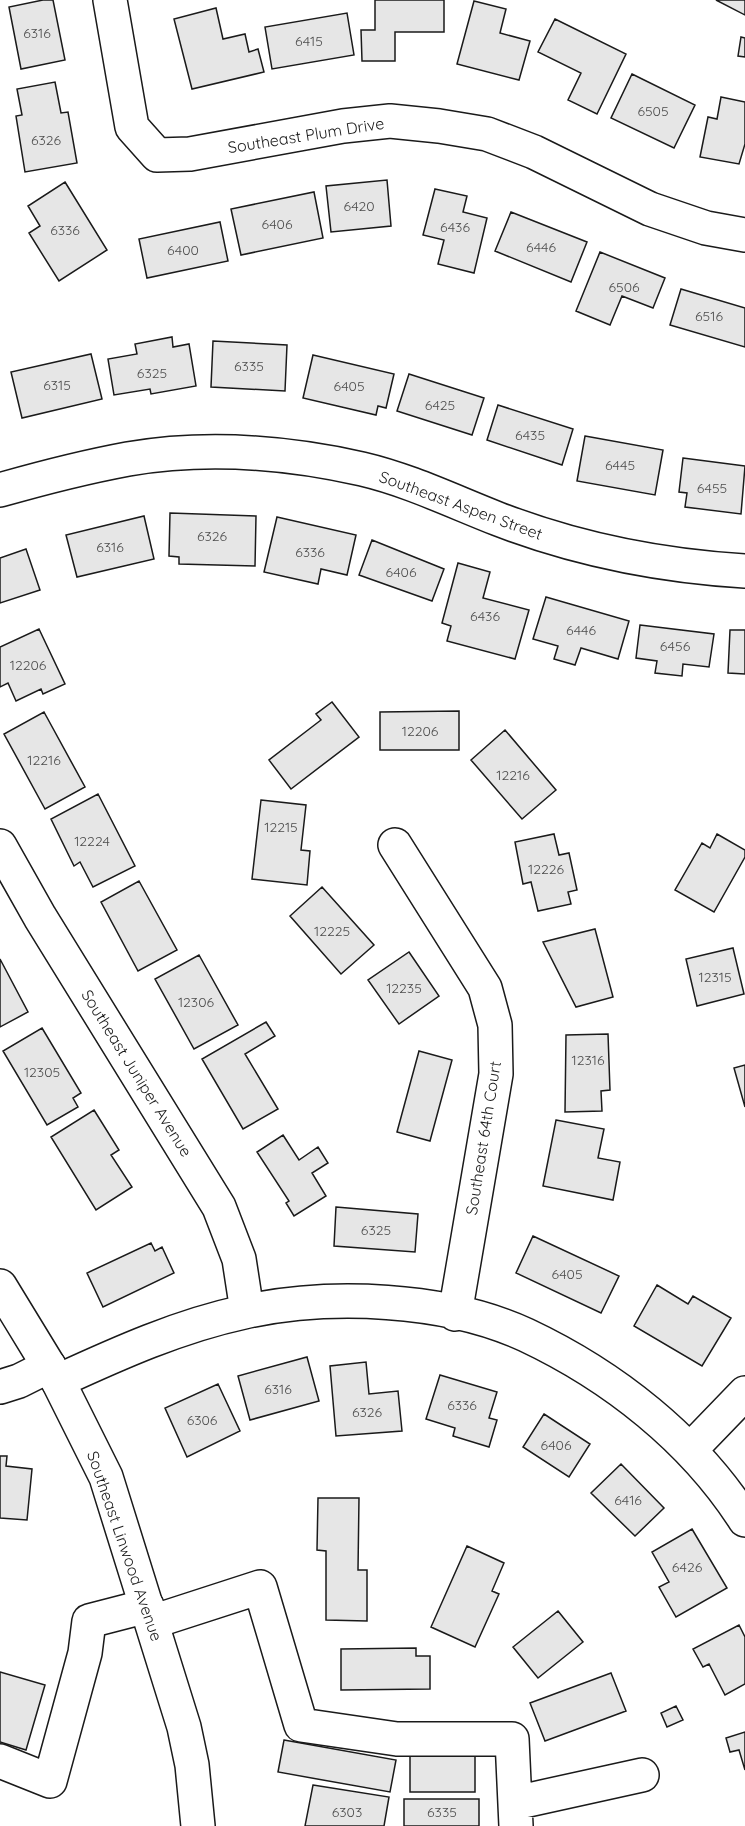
<svg xmlns="http://www.w3.org/2000/svg" width="745" height="1826" font-family="Quicksand,sans-serif">
	<rect width="100%" height="100%" fill="#fff"/>
	<path fill="#e6e6e6" stroke="#1a1a1a" stroke-width="1.5" d="M43,0H53L65,60L21,69L9,7Z
		M375,0H444V32H395V61H362L361,30H375Z
		M716,0H745V15Z
		M474,1L506,9L500,33L530,41L519,80L457,64Z
		M216,8L223,39L245,34L249,52L258,49L264,72L192,89L174,19Z
		M347,13L354,55L272,69L265,27Z
		M555,19L626,54L597,114L568,100L581,73L538,52Z
		M741,37L745,38V57L738,56Z
		M632,74L695,105L674,148L611,118Z
		M55,82L61,113L68,112L77,163L25,172L16,116L22,115L17,89Z
		M721,97L745,102V144L739,164L700,157L708,117L717,119Z
		M387,180L391,226L331,232L326,186Z
		M65,182L107,250L59,281L29,233L40,226L28,206Z
		M435,189L467,196L463,212L487,218L474,273L438,264L444,240L423,235Z
		M314,192L323,238L241,255L231,209Z
		M511,212L587,242L571,282L495,251Z
		M220,222L228,261L147,278L139,239Z
		M600,252L665,278L653,308L622,296L610,325L576,311Z
		M681,289L745,308V347L670,325Z
		M172,337L173,347L189,344L196,386L151,394L150,389L114,395L108,359L137,354L135,344Z
		M213,341L287,345L285,391L211,387Z
		M91,354L102,399L22,418L11,372Z
		M313,355L394,374L386,408L378,406L376,415L303,398Z
		M409,374L484,398L472,435L397,411Z
		M498,405L573,429L562,465L487,440Z
		M585,436L663,450L655,495L577,481Z
		M683,458L745,466L741,514L685,507L687,493L679,492Z
		M170,513L256,516L255,566L179,564V557L169,556Z
		M144,516L154,559L77,577L66,535Z
		M277,517L356,535L347,575L321,569L318,584L264,572Z
		M372,540L444,569L432,601L359,575Z
		M26,549L40,590L0,603V558Z
		M458,563L490,572L483,598L529,610L515,659L447,641L451,626L442,623Z
		M546,597L629,621L618,659L581,648L575,665L554,659L558,646L533,639Z
		M640,625L714,634L709,667L683,664L682,676L655,673L657,661L636,658Z
		M39,629L65,684L43,694L41,689L16,701L8,683L0,687V647Z
		M730,630H745V674L728,673Z
		M332,702L359,737L291,789L269,760L321,720L316,714Z
		M459,711V750H380V712Z
		M44,712L85,787L45,809L4,734Z
		M505,730L556,790L522,819L471,760Z
		M98,794L135,866L93,887L80,862L74,866L51,819Z
		M261,800L306,805L301,850L310,851L307,885L252,879Z
		M554,834L559,855L569,853L577,890L568,892L571,904L538,911L531,882L523,884L515,842Z
		M717,834L745,850V857L714,912L675,890L702,843L710,848Z
		M139,881L177,950L138,971L101,902Z
		M322,887L374,945L341,974L290,916Z
		M595,929L613,997L576,1007L543,942Z
		M733,948L744,994L697,1006L686,959Z
		M409,952L439,996L399,1024L368,980Z
		M199,955L238,1025L194,1049L155,979Z
		M0,959L28,1012L0,1027Z
		M266,1022L275,1036L245,1054L278,1109L243,1129L202,1059Z
		M42,1028L81,1093L73,1098L78,1107L47,1125L3,1051Z
		M608,1034L610,1090L601,1091L602,1111L565,1112L566,1035Z
		M419,1051L452,1060L430,1141L397,1132Z
		M745,1065V1107L734,1068Z
		M94,1110L119,1150L111,1155L132,1187L96,1210L51,1137Z
		M556,1120L604,1129L598,1158L620,1162L613,1200L543,1186Z
		M283,1135L299,1160L318,1147L328,1163L312,1173L326,1196L294,1216L286,1203L289,1201L257,1152Z
		M336,1207L418,1214L415,1252L334,1246Z
		M533,1236L619,1276L601,1313L516,1273Z
		M151,1243L155,1251L162,1247L174,1273L103,1307L87,1273Z
		M657,1285L688,1304L693,1296L731,1318L702,1366L634,1326Z
		M307,1357L319,1401L250,1420L238,1376Z
		M366,1362L369,1394L398,1391L402,1431L336,1436L330,1366Z
		M440,1375L497,1392L489,1418L497,1420L489,1447L453,1436L455,1428L426,1419Z
		M218,1384L240,1431L187,1457L165,1408Z
		M544,1414L590,1444L569,1477L523,1447Z
		M0,1456H7L6,1466L32,1469L27,1520L0,1518Z
		M621,1464L664,1508L635,1536L591,1493Z
		M318,1498H359L358,1570H367V1621L326,1620V1551L317,1550Z
		M692,1529L727,1588L676,1617L659,1587L669,1582L652,1552Z
		M467,1546L504,1563L492,1591L499,1594L475,1647L431,1627Z
		M558,1611L583,1642L538,1678L513,1647Z
		M739,1625L745,1637V1684L725,1695L709,1664L703,1667L693,1649Z
		M416,1648V1656H430V1689L341,1690V1649Z
		M0,1672L45,1685L26,1750L0,1742Z
		M611,1673L626,1711L545,1741L530,1703Z
		M676,1706L683,1720L667,1727L661,1713Z
		M745,1732V1770L739,1750L730,1752L726,1738Z
		M284,1740L396,1760L390,1792L278,1772Z
		M410,1755L475,1756V1792H410Z
		M313,1785L389,1797L384,1826H305Z
		M404,1799H479V1826H404Z"/>
	<g fill="none" stroke-linecap="round" stroke-linejoin="round">
		<defs>
			<path id="minor" d="M110,0L132,127L157,155L190,154L343,126L390,121L439,126L487,134L534,152L650,209L706,228L745,235
				M0,490C42,478 85,467 128,459C204,446 286,452 362,469C409,480 452,501 498,519C576,549 661,566 745,571
				M395,845L485,988L495,1025L496,1074L455,1314
				M0,846L40,917L219,1207L239,1259L247,1311
				M58,1381C119,1353 179,1326 244,1312C330,1293 446,1298 526,1335C613,1376 693,1439 745,1520
				M0,1387L19,1381L49,1366
				M690,1450L745,1393
				M152,1622L260,1587L301,1725L397,1739H512L516,1826
				M0,1761L50,1781L85,1653L89,1621L147,1606
				M515,1803L642,1775"/>
			<path id="major" d="M0,1286L58,1381L106,1477L184,1727L192,1765L198,1826"/>
		</defs>
		<use href="#minor" stroke="#1a1a1a" stroke-width="36"/>
		<use href="#major" stroke="#1a1a1a" stroke-width="36"/>
		<use href="#minor" stroke="#fff" stroke-width="33"/>
		<use href="#major" stroke="#fff" stroke-width="33"/>
	</g>
	<g text-anchor="middle" stroke-width="4.5" stroke-linejoin="round" paint-order="stroke">
		<g font-size="14" fill="#4d4d4d">
			<text x="37" y="38">6316</text>
			<text x="309" y="46">6415</text>
			<text x="653" y="116">6505</text>
			<text x="46" y="145">6326</text>
			<text x="359" y="211">6420</text>
			<text x="277" y="229">6406</text>
			<text x="455" y="232">6436</text>
			<text x="65" y="235">6336</text>
			<text x="541" y="252">6446</text>
			<text x="183" y="255">6400</text>
			<text x="624" y="292">6506</text>
			<text x="709" y="321">6516</text>
			<text x="249" y="371">6335</text>
			<text x="152" y="378">6325</text>
			<text x="57" y="390">6315</text>
			<text x="349" y="391">6405</text>
			<text x="440" y="410">6425</text>
			<text x="530" y="440">6435</text>
			<text x="620" y="470">6445</text>
			<text x="712" y="493">6455</text>
			<text x="212" y="541">6326</text>
			<text x="110" y="552">6316</text>
			<text x="310" y="557">6336</text>
			<text x="401" y="577">6406</text>
			<text x="485" y="621">6436</text>
			<text x="581" y="635">6446</text>
			<text x="675" y="651">6456</text>
			<text x="28" y="670">12206</text>
			<text x="420" y="736">12206</text>
			<text x="44" y="765">12216</text>
			<text x="513" y="780">12216</text>
			<text x="281" y="832">12215</text>
			<text x="92" y="846">12224</text>
			<text x="546" y="874">12226</text>
			<text x="332" y="936">12225</text>
			<text x="715" y="982">12315</text>
			<text x="404" y="993">12235</text>
			<text x="196" y="1007">12306</text>
			<text x="588" y="1065">12316</text>
			<text x="42" y="1077">12305</text>
			<text x="376" y="1235">6325</text>
			<text x="567" y="1279">6405</text>
			<text x="278" y="1394">6316</text>
			<text x="462" y="1410">6336</text>
			<text x="367" y="1417">6326</text>
			<text x="202" y="1425">6306</text>
			<text x="556" y="1450">6406</text>
			<text x="628" y="1505">6416</text>
			<text x="687" y="1572">6426</text>
			<text x="347" y="1817">6303</text>
			<text x="442" y="1817">6335</text>
		</g>
		<g font-size="16" fill="#1a1a1a" stroke="#fff">
			<text transform="translate(306 135) rotate(-9)" y="6">Southeast Plum Drive</text>
			<text transform="translate(461 505) rotate(20)" y="6">Southeast Aspen Street</text>
			<text transform="translate(137 1073) rotate(58)" y="6">Southeast Juniper Avenue</text>
			<text transform="translate(483 1138) rotate(-81)" y="6">Southeast 64th Court</text>
			<text transform="translate(125 1546) rotate(71)" y="6">Southeast Linwood Avenue</text>
		</g>
	</g>
</svg>
